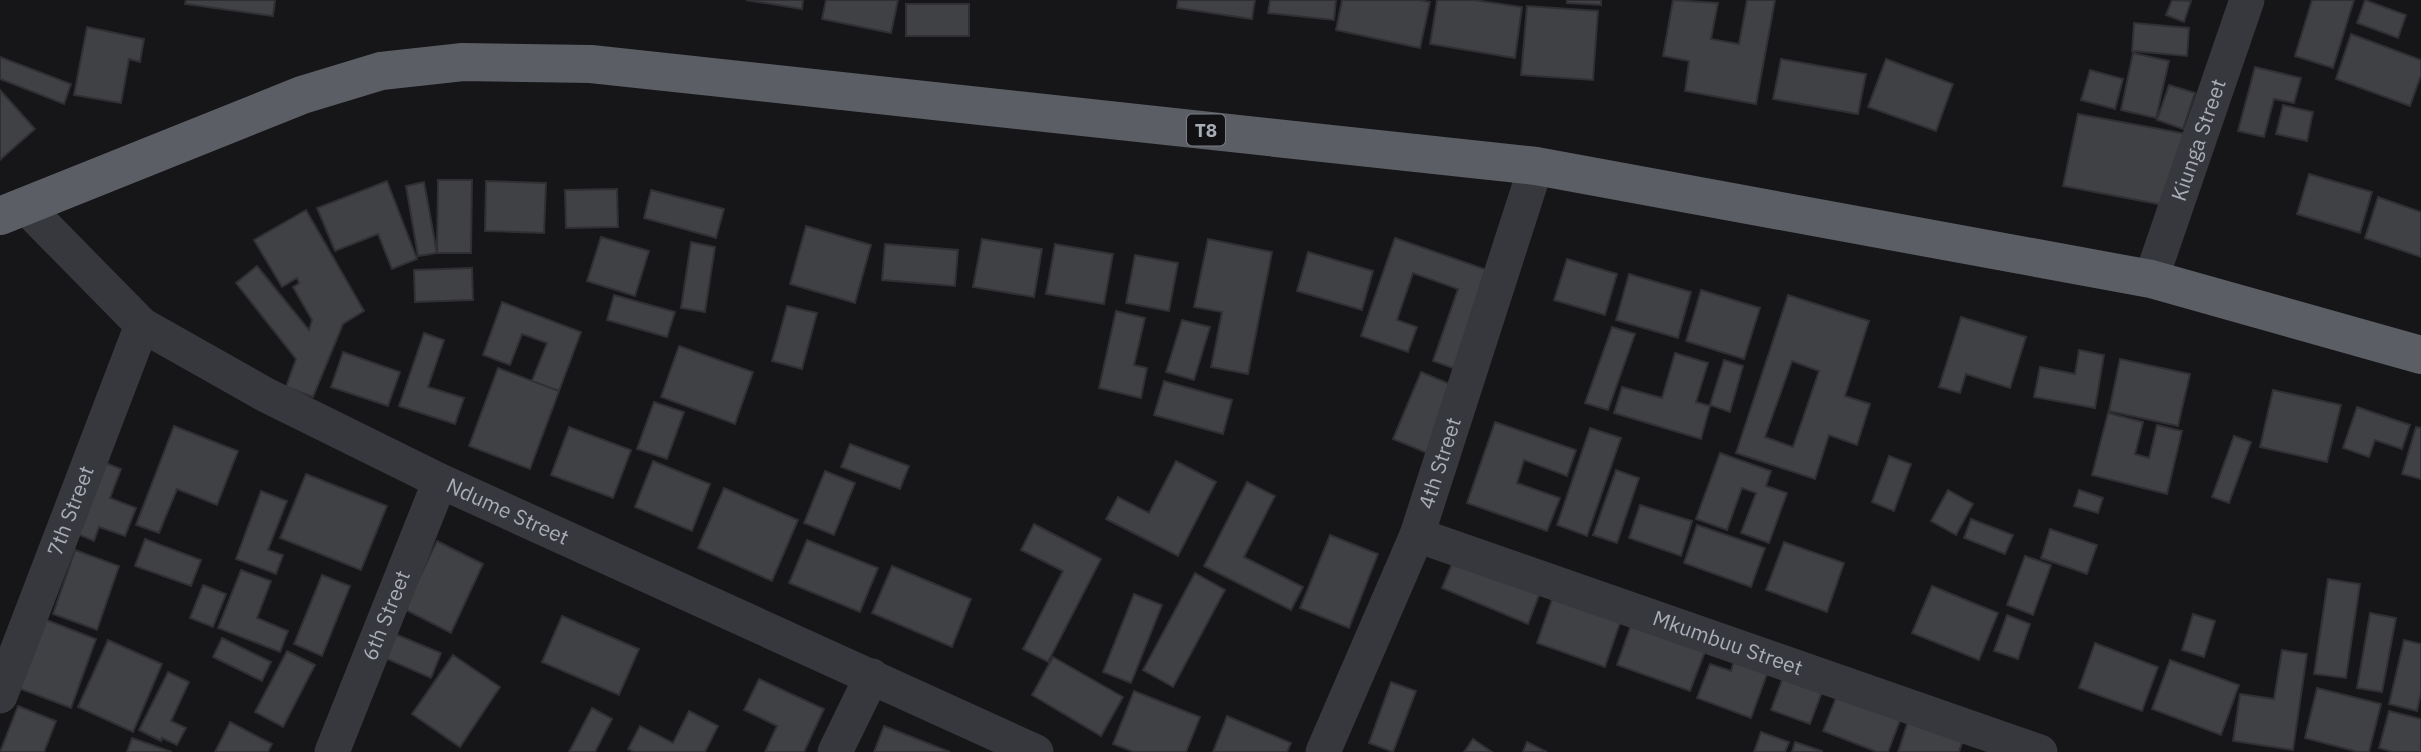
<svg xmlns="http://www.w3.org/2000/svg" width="2421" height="752" font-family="'IBM Plex Sans',sans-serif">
	<rect width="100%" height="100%" fill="#161618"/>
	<path fill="#404145" stroke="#303034" stroke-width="2" fill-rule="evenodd" d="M186,0H275L273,16L185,4Z
		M746,0H803L802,9Z
		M826,0H898L891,33L822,19Z
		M1178,0H1255L1252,19L1177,8Z
		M1270,0H1336L1334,20L1268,13Z
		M1342,0H1419L1430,2L1420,48L1336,30Z
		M1437,0H1474L1522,7L1515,58L1430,44Z
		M1567,0H1601V5L1567,3Z
		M1673,0L1718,3L1711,39L1739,44L1747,0H1775L1756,104L1685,91L1689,61L1663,56Z
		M2172,0L2191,1L2184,22L2166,15Z
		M2312,0H2354L2333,68L2295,56Z
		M2365,0L2406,15L2398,38L2357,23Z
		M906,4H969V36H906Z
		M1527,6L1598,11L1593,80L1521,75Z
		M2134,23L2189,28L2187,56L2132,51Z
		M87,27L144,39L140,62L129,59L121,103L74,95Z
		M2351,34L2421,60V75L2410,106L2336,79Z
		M2133,53L2169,61L2156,118L2121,110Z
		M0,57L71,84L64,104L0,79Z
		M1781,59L1866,74L1858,114L1773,99Z
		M1886,59L1953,84L1936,131L1868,107Z
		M2255,67L2301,78L2294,103L2274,99L2264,137L2238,131Z
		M2090,70L2123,79L2115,109L2081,100Z
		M2169,85L2195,93L2183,129L2157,120Z
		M0,90L35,129L0,160Z
		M2283,105L2313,112L2307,141L2276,134Z
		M2078,114L2187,134L2174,207L2063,186Z
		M2309,174L2372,192L2360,233L2297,214Z
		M438,180H472L471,253H437Z
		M387,181L417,259L392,269L378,234L335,251L317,208Z
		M486,181L546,183L544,233L485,231Z
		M424,182L437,253L418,256L406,186Z
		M617,189L618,227L566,228L565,190Z
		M651,190L724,209L716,238L644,218Z
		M2378,197L2421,212V257L2365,238Z
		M306,210L364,311L343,324L313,397L286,387L296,359L236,283L257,266L309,330L312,320L293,287L299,283L297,278L282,287L254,240Z
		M806,226L871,245L855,303L790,284Z
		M601,237L649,251L635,296L587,281Z
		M1395,238L1496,273L1461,371L1433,361L1458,289L1413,273L1397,320L1417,327L1408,352L1361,336Z
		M982,239L1042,249L1034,297L973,287Z
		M1208,239L1272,252L1248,374L1211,367L1222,312L1194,307Z
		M691,242L715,247L705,312L681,308Z
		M885,244L958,250L955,286L882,280Z
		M1055,244L1113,254L1104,304L1046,294Z
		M1308,252L1373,271L1362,310L1297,291Z
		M1135,255L1178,263L1169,311L1126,303Z
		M1567,259L1617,274L1605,315L1554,300Z
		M472,268L473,300L415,302L414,270Z
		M1629,274L1691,292L1678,338L1616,320Z
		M1701,290L1760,308L1744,359L1686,341Z
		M614,295L675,312L667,337L607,320Z
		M1788,295L1869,321L1845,396L1870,404L1857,445L1829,435L1815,479L1736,453ZM1792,361L1819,371L1793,447L1765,437Z
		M502,302L581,332L559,391L532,381L547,343L522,334L510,365L483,355Z
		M787,306L817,313L802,369L772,361Z
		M1116,311L1145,318L1134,365L1147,368L1141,398L1099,388Z
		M1961,317L2026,337L2010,388L1966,374L1960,393L1939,387Z
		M1182,320L1210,327L1194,380L1166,372Z
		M1612,327L1635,334L1608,410L1585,403Z
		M424,333L444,340L428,387L464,398L455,424L399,406Z
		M679,346L753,372L735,424L661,397Z
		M2079,350L2104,355L2095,408L2034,397L2040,367L2075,374Z
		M343,352L400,372L388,406L331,387Z
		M1675,353L1708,363L1696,402L1710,406L1701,439L1614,413L1622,387L1662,398Z
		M2120,359L2190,374L2178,426L2109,411Z
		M1724,360L1743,366L1730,412L1710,405Z
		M498,368L559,391L530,469L469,446Z
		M1421,372L1455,386L1427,453L1393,439Z
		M1164,381L1232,400L1223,434L1154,415Z
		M2273,390L2341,405L2327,462L2260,447Z
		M654,402L684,412L667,459L637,449Z
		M2357,407L2410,425L2402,449L2375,440L2369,457L2343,448Z
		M2108,413L2143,422L2135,454L2149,458L2157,425L2182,431L2167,494L2092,475Z
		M1495,422L1576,450L1567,476L1524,460L1517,483L1560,498L1547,531L1467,503Z
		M174,426L238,451L217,505L177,489L159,533L136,525Z
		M569,427L631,450L613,498L551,475Z
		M2416,427L2421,428V479L2402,474Z
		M1590,428L1621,438L1587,536L1557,525Z
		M2234,436L2251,442L2229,503L2212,497Z
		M850,444L909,466L900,489L841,467Z
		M1720,453L1771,471L1766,486L1787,493L1769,543L1741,533L1756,493L1742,488L1727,530L1696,519Z
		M1889,456L1911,464L1894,511L1872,502Z
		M101,461L121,469L110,498L136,508L125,536L99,527L94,541L75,533Z
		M653,461L710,484L692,531L635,507Z
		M1176,461L1216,482L1178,556L1106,519L1118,497L1149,513Z
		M1616,470L1639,478L1617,543L1593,535Z
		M825,471L855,483L834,535L804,523Z
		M306,474L387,506L361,570L280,538Z
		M1247,482L1275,496L1244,557L1303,587L1291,610L1204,566Z
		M724,488L798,520L772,581L698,548Z
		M1948,490L1973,504L1956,535L1931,521Z
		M2079,490L2103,498L2098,513L2074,506Z
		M261,491L287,501L268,550L283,555L276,574L236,559Z
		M1640,505L1692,521L1681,556L1629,538Z
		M1971,519L2013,535L2005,554L1964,538Z
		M1034,524L1101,559L1048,662L1023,649L1063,571L1021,550Z
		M1697,525L1765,548L1751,587L1684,563Z
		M2050,529L2097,545L2087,574L2041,558Z
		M1330,535L1378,554L1349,628L1300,608Z
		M145,539L201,560L191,586L135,566Z
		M807,540L878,568L860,612L789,583Z
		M437,541L483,564L451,633L404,609Z
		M1784,542L1844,563L1827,612L1766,590Z
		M75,550L119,566L97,630L53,614Z
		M1456,554L1541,590L1528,624L1442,588Z
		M2025,556L2051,565L2033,615L2007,605Z
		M892,566L971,599L952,647L872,613Z
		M241,570L271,581L257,618L288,631L280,652L218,628Z
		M1195,573L1225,590L1173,687L1143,670Z
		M322,575L350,586L322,656L294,644Z
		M2328,579L2360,584L2346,678L2314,674Z
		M203,585L226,594L213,627L190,618Z
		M1557,585L1625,608L1605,667L1537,643Z
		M1932,586L1998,613L1979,660L1912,633Z
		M1134,594L1162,605L1131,683L1103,672Z
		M2370,613L2396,618L2382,692L2357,688Z
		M2193,614L2215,621L2204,657L2182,650Z
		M2007,615L2030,624L2018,659L1994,651Z
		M562,616L639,649L619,695L542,662Z
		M44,619L96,639L71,708L18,688Z
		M1632,622L1706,649L1690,691L1617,665Z
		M395,634L441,653L431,678L385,658Z
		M222,638L271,662L262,681L213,657Z
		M108,640L162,664L133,732L78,707Z
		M2404,640L2421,644V693L2417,711L2389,704Z
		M2095,643L2158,667L2142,711L2079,688Z
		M2282,650L2307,654L2293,750L2233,741L2240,694L2274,699Z
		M287,651L315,665L283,727L255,712Z
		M453,655L500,687L460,747L412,714Z
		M1053,657L1123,697L1101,736L1032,695Z
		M2170,660L2239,685L2221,735L2152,709Z
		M1734,661L1767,674L1751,718L1697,698L1710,664L1731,671Z
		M1786,669L1825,684L1810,724L1771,710Z
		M168,672L189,682L171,721L186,728L177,745L162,738L161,741L139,730Z
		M759,679L824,709L804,752H765L777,726L744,710Z
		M1391,682L1416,691L1393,752L1369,743Z
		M2317,688L2381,704L2369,752H2358L2305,738Z
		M1839,690L1902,715L1888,752H1877L1823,731Z
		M1134,691L1200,717L1186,752H1134L1113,744Z
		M18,706L56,721L44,752H0Z
		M592,708L612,719L595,752H569Z
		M689,711L718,726L705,752H634L628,749L640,726L673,743Z
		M2389,711L2421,719V752H2393L2379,748Z
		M1910,715L1965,734L1959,752H1898Z
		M1227,716L1291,743L1287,752H1213Z
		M230,722L272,744L268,752H215Z
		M884,726L950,752H874Z
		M1761,732L1789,742L1785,752H1754Z
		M132,738L172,752H127Z
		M1473,739L1492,752H1464Z
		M1527,742L1547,752H1523Z
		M1795,742L1822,751V752H1792Z"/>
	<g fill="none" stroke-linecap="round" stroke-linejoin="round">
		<g stroke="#37383d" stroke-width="35">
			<path id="s1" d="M24,205L142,325L266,395L440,481L1036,752"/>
			<path id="s2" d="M2151,279L2247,0"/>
			<path id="s3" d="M1417,535L2040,752"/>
			<path id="s4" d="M0,696L142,325"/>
			<path id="s5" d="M332,752L440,481"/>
			<path d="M835,752L872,676"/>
			<path id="s6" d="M1323,752L1417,535L1536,166"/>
		</g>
		<path stroke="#5b5e65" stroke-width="38" d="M0,216L302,95L381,71L463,62L591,64L1536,166L2151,279L2421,355"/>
	</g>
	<g text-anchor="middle" stroke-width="5" stroke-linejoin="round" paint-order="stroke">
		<rect fill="#111113" stroke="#7b7e86" stroke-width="2" x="1187" y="114.5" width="38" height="31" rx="5"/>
		<g font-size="19" font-weight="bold" fill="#a8adb8">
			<text x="1206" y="137">T8</text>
		</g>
		<g font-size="21" fill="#a8adb8" stroke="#111113">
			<text dy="7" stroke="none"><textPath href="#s2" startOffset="147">Kiunga Street</textPath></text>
			<text dy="7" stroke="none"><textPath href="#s6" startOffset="312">4th Street</textPath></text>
			<text dy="7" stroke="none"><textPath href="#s4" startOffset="198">7th Street</textPath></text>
			<text dy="7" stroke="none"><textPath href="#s1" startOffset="579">Ndume Street</textPath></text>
			<text dy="7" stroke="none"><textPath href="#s5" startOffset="147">6th Street</textPath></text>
			<text dy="7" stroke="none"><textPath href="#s3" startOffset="329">Mkumbuu Street</textPath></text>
		</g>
	</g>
</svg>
